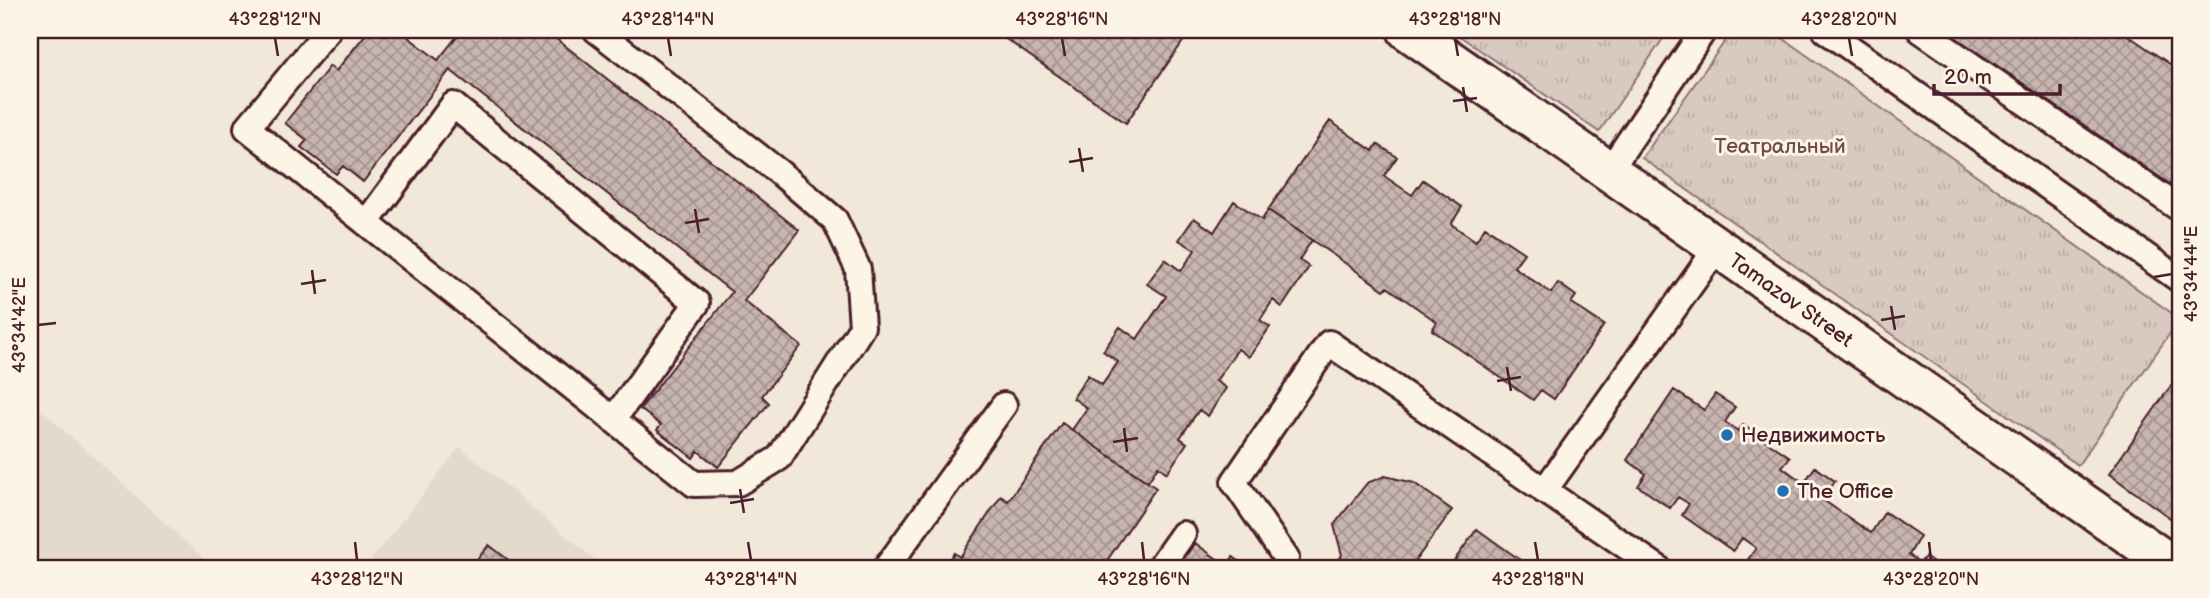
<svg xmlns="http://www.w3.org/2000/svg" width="2210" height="598" font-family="'Balsamiq Sans',sans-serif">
	<defs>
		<pattern id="park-tufts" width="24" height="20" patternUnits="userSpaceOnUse" patternTransform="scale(1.75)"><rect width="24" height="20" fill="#d8cac0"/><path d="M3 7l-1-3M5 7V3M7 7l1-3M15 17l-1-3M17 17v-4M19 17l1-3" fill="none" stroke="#bbada5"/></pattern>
		<pattern id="building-cross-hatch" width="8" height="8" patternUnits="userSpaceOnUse" patternTransform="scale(1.75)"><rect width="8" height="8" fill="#c7b6af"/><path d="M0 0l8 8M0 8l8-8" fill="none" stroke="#a4938f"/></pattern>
	</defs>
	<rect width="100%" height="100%" fill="#f1e8da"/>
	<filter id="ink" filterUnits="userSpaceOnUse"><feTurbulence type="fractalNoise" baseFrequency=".0143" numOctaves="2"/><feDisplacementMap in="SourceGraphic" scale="14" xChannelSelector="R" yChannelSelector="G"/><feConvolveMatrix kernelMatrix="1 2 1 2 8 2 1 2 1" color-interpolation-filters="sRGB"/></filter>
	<g filter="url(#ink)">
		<path fill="#e4d9cd" d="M30,399L214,568H30Z
			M460,447L605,568H365Z"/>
		<path fill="url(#park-tufts)" stroke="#917476" stroke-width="2" d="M1451,30H1669L1599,132Z
			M1733,30H1771L2180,319L2078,465L1642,158Z"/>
		<path fill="url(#building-cross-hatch)" stroke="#4a1f2b" stroke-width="2" d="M369,30H399L438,60L462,30H545L799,230L744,301L801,346L762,396L769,403L718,467L698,451L693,458L657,430L661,425L640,409L732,292L450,70L363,182L343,166L336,174L301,147L307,140L285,123L330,66L336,71Z
			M993,30H1191L1126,123Z
			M1945,30H2120L2180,71V191Z
			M1330,121L1373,151L1377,144L1397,157L1384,176L1412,195L1423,180L1462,207L1451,224L1476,241L1485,227L1524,253L1514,267L1551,293L1558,283L1576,296L1571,303L1604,325L1554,399L1541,390L1533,400L1432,330L1437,322L1387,287L1384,290L1268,210Z
			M1234,201L1262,220L1268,210L1312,240L1299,260L1309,267L1282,307L1273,300L1260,320L1270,327L1249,357L1238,349L1216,381L1226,388L1208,416L1199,410L1180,438L1187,443L1167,473L1158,466L1148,482L1072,430L1087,408L1073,398L1088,375L1102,385L1118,362L1103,351L1120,327L1137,339L1166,296L1147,284L1165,259L1181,271L1195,250L1179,240L1194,218L1214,232Z
			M2180,373V525L2109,474Z
			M1674,390L1704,410L1715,394L1735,407L1725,422L1738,431L1743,425L1790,457L1782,467L1804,483L1815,467L1835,481L1823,500L1871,533L1885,512L1920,536L1909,555L1920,563L1925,557L1940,568H1757L1747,561L1756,548L1742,538L1733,551L1682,515L1689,504L1678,497L1670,508L1638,486L1646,474L1627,460Z
			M1062,423L1156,488L1102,568H944L954,553L960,557L1001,496L1008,501Z
			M1385,476L1414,483L1452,510L1410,568H1333L1342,555L1334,525L1367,483Z
			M1477,529L1516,557L1531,568H1449Z
			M1195,543L1227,566L1233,557L1249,568H1177Z
			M489,545L519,568H470Z"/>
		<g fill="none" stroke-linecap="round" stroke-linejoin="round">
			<defs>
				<path id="service" d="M328,30L247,128L694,484L738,483L779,458L862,327L858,269L835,220L780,173L596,30
					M1825,30L2180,280
					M1920,30L2180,209
					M1609,171L1704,30
					M366,223L453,105L697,303L613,420
					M1544,491L1717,248
					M1286,558L1234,482L1329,343L1658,568
					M886,568L1004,405
					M1159,568L1183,534"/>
				<path id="minor" d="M1407,30L2176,568"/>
			</defs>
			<use href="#service" stroke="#4a1f2b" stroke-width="30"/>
			<use href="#minor" stroke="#4a1f2b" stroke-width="44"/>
			<use href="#service" stroke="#fcf5e5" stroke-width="24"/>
			<use href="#minor" stroke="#fcf5e5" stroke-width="38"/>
		</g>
	</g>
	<path fill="none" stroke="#4a1f2b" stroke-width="2.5" d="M275,38L278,56M668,38L671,56M1062,38L1065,56M1455,38L1458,56M1849,38L1852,56M1463,87L1467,112M1453,101L1477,98M1079,148L1083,172M1069,162L1093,158M695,209L699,233M685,223L709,219M312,270L315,294M2154,277L2172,274M301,284L326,280M1891,306L1895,330M1881,320L1905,316M38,325L56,323M1507,367L1511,391M1497,381L1521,377M1124,428L1127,452M1113,442L1138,438M740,489L744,513M730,503L754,499M355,542L357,560M748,542L751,560M1142,542L1144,560M1535,542L1538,560M1929,542L1931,560"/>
	<g fill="#1f6fb2" stroke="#fcf5e5" stroke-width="2.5">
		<circle cx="1727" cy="435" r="7"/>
		<circle cx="1783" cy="491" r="7"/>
	</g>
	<g text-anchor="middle" stroke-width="6" stroke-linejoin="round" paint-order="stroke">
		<g font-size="21" fill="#6e4a50" stroke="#fcf5e5">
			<text x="1780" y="153">Театральный</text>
		</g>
		<g font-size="21" fill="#4a1f2b" stroke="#fcf5e5">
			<text transform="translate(1791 300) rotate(35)" y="7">Tamazov Street</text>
		</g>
		<g font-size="21" fill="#4a1f2b" stroke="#fcf5e5" text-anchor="start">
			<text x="1741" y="442">Недвижимость</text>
			<text x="1797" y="498">The Office</text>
		</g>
	</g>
	<rect width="2210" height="598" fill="none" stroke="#fcf5e5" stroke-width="77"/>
	<path d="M1934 84v10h126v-10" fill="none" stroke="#4a1f2b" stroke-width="3.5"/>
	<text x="1944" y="84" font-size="21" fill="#4a1f2b" stroke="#fcf5e5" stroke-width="5" paint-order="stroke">20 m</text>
	<rect x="38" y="38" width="2134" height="522" fill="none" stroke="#4a1f2b" stroke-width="2.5"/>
	<g font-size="18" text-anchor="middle" fill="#4a1f2b">
		<text x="275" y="25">43°28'12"N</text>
		<text x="668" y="25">43°28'14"N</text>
		<text x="1062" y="25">43°28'16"N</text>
		<text x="1455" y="25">43°28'18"N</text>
		<text x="1849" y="25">43°28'20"N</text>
		<text transform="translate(2191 274) rotate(-90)" y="6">43°34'44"E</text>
		<text transform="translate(19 325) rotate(-90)" y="6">43°34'42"E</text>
		<text x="357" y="585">43°28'12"N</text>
		<text x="751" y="585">43°28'14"N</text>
		<text x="1144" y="585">43°28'16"N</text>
		<text x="1538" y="585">43°28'18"N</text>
		<text x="1931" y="585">43°28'20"N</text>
	</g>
</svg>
